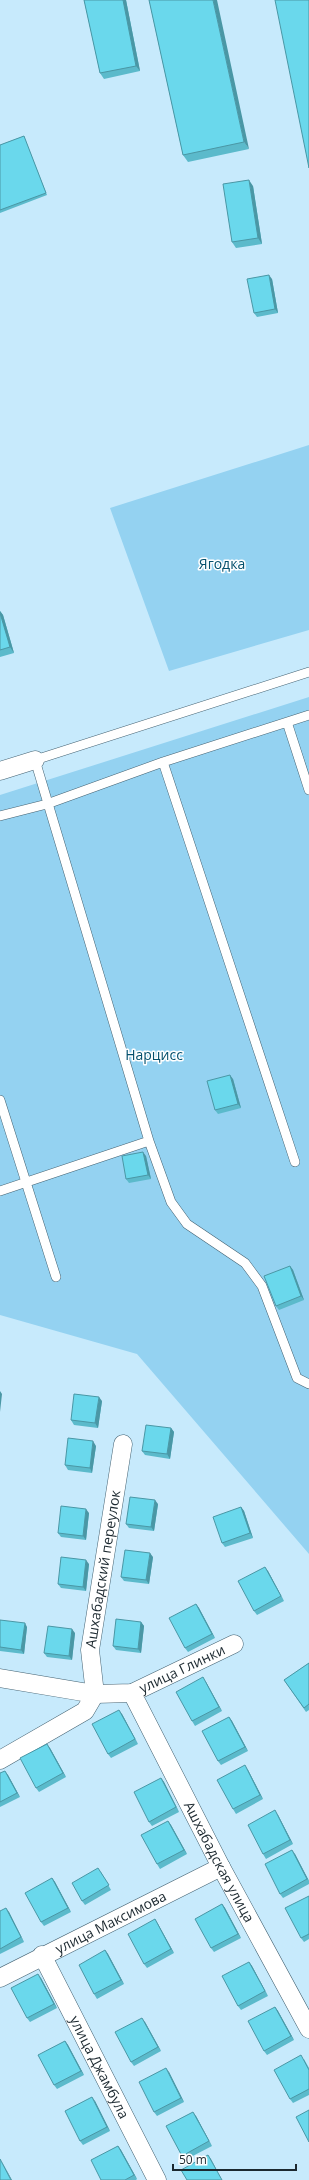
<svg xmlns="http://www.w3.org/2000/svg" width="309" height="2180" font-family="'Open Sans',sans-serif">
	<rect width="100%" height="100%" fill="#c7eafc"/>
	<path fill="#94d2f1" d="M309,445V630L169,671L110,508Z
		M309,697V1554L137,1354L0,1315V795Z"/>
	<g fill="none" stroke-linecap="round" stroke-linejoin="round">
		<defs>
			<path id="lane" d="M309,672L35,760L149,1141L171,1202L187,1224L245,1263L262,1286L297,1378L309,1384
				M287,722L309,790
				M163,762L295,1162
				M0,816L47,804L163,762L309,715
				M0,1100L56,1277
				M0,1191L149,1141"/>
			<g id="street">
				<path d="M0,771L35,760"/>
				<path id="s1" d="M0,1678L95,1694L132,1693L234,1644"/>
				<path id="s2" d="M132,1693L221,1867L309,2029"/>
				<path id="s3" d="M0,1760L85,1711L95,1694L90,1650L123,1444"/>
				<path id="s4" d="M42,1955L157,2180"/>
				<path id="s5" d="M0,1978L221,1867"/>
			</g>
		</defs>
		<use href="#lane" stroke="#446272" stroke-width="10"/>
		<use href="#street" stroke="#446272" stroke-width="19"/>
		<use href="#lane" stroke="#fff" stroke-width="9"/>
		<use href="#street" stroke="#fff" stroke-width="18"/>
	</g>
	<path fill="#5bbacb" d="M84,0H126L140,71L104,79L100,73Z
		M149,0L249,149L188,162L183,155Z
		M24,136L25,139L47,195L0,213V145Z
		M253,186L262,244L236,248L232,242Z
		M272,279L278,313L257,317L254,313Z
		M0,611L3,615L14,653L0,657Z
		M233,1079L241,1108L218,1114L215,1110Z
		M146,1156L151,1179L129,1183L126,1179Z
		M290,1266L293,1270L304,1300L279,1310L276,1306Z
		M102,1401L98,1428L74,1425L71,1420Z
		M171,1428L174,1432L170,1459L145,1455L142,1451Z
		M96,1446L92,1473L68,1470L65,1465Z
		M158,1504L154,1531L129,1528L126,1524Z
		M241,1507L244,1511L253,1538L225,1547L222,1543Z
		M89,1513L86,1540L61,1537L58,1533Z
		M153,1557L149,1584L124,1581L121,1577Z
		M89,1564L86,1591L61,1588L58,1584Z
		M268,1571L284,1601L257,1615L254,1611Z
		M196,1604L199,1608L215,1638L188,1652L185,1648Z
		M0,1620L27,1627L24,1654L0,1651Z
		M141,1622L144,1626L141,1653L116,1650L113,1646Z
		M75,1633L72,1660L47,1657L44,1653Z
		M309,1663V1710L306,1712L284,1680Z
		M206,1682L222,1711L195,1726L192,1721Z
		M122,1714L138,1744L111,1758L108,1754Z
		M229,1717L232,1721L248,1751L221,1765L218,1761Z
		M50,1748L66,1777L39,1792L36,1788Z
		M248,1770L263,1799L236,1814L233,1809Z
		M0,1773L8,1775L20,1797L0,1807Z
		M161,1778L164,1782L179,1812L152,1826L149,1822Z
		M278,1815L293,1844L266,1859L263,1854Z
		M168,1821L171,1825L187,1854L160,1869L157,1864Z
		M295,1854L309,1881V1884L283,1898L280,1894Z
		M101,1872L111,1890L85,1905L82,1901Z
		M52,1878L55,1882L71,1912L44,1926L41,1922Z
		M309,1896V1939L304,1942L301,1938Z
		M222,1904L225,1908L241,1938L214,1952L211,1948Z
		M0,1911L9,1912L24,1942L0,1954Z
		M155,1919L158,1924L174,1953L147,1968L144,1964Z
		M105,1950L108,1954L124,1984L97,1999L94,1994Z
		M249,1962L252,1966L268,1996L241,2010L238,2006Z
		M41,1978L57,2008L30,2022L27,2018Z
		M275,2007L278,2011L294,2040L267,2055L264,2051Z
		M145,2022L161,2051L134,2066L131,2062Z
		M65,2041L68,2045L84,2075L57,2089L54,2085Z
		M304,2059L309,2068V2095L293,2103L290,2099Z
		M169,2072L184,2102L157,2116L154,2112Z
		M95,2101L110,2131L83,2145L80,2141Z
		M196,2116L212,2146L185,2160L182,2156Z
		M118,2146L121,2150L137,2179L136,2180H101Z"/>
	<path fill="#4a97a5" d="M123,0H126L140,71L136,66Z
		M213,0H217L249,149L244,142Z
		M249,180L253,186L262,244L258,238Z
		M269,275L272,279L278,313L275,309Z
		M0,611L3,615L14,653L10,647L0,613Z
		M230,1075L233,1079L241,1108L238,1104Z
		M143,1152L146,1156L151,1179L148,1175Z
		M290,1266L293,1270L304,1300L301,1296Z
		M0,1391L2,1394L0,1412Z
		M99,1397L102,1401L98,1428L95,1423Z
		M171,1428L174,1432L170,1459L167,1454Z
		M93,1441L96,1446L92,1473L90,1468Z
		M155,1500L158,1504L154,1531L151,1527Z
		M241,1507L244,1511L253,1538L250,1533Z
		M86,1509L89,1513L86,1540L83,1536Z
		M150,1553L153,1557L149,1584L146,1580Z
		M86,1560L89,1564L86,1591L83,1587Z
		M265,1567L268,1571L284,1601L281,1596Z
		M196,1604L199,1608L215,1638L212,1634Z
		M141,1622L144,1626L141,1653L138,1649Z
		M25,1623L27,1627L24,1654L21,1650Z
		M72,1629L75,1633L72,1660L69,1656Z
		M203,1677L206,1682L222,1711L219,1707Z
		M119,1710L122,1714L138,1744L135,1739Z
		M229,1717L232,1721L248,1751L245,1747Z
		M47,1744L50,1748L66,1777L63,1773Z
		M245,1765L248,1770L263,1799L260,1795Z
		M5,1771L8,1775L20,1797L17,1793Z
		M161,1778L164,1782L179,1812L176,1807Z
		M275,1810L278,1815L293,1844L290,1840Z
		M168,1821L171,1825L187,1854L184,1850Z
		M292,1850L295,1854L309,1881L307,1879Z
		M52,1878L55,1882L71,1912L68,1908Z
		M222,1904L225,1908L241,1938L238,1934Z
		M6,1908L9,1912L24,1942L21,1937Z
		M155,1919L158,1924L174,1953L171,1949Z
		M105,1950L108,1954L124,1984L121,1980Z
		M249,1962L252,1966L268,1996L265,1991Z
		M38,1974L41,1978L57,2008L54,2004Z
		M275,2007L278,2011L294,2040L291,2036Z
		M142,2018L145,2022L161,2051L158,2047Z
		M65,2041L68,2045L84,2075L81,2071Z
		M166,2068L169,2072L184,2102L181,2098Z
		M92,2097L95,2101L110,2131L107,2127Z
		M193,2112L196,2116L212,2146L209,2141Z
		M118,2146L121,2150L137,2179L134,2175Z
		M208,2155L211,2159L222,2180Z
		M0,2158L12,2180H11Z"/>
	<path fill="#6ad8ec" stroke="#4a97a5" d="M84,0H123L136,66L100,73Z
		M149,0H213L244,142L183,155Z
		M275,0H309V168Z
		M24,136L46,193L0,210V145Z
		M249,180L258,238L232,242L223,184Z
		M269,275L275,309L254,313L247,279Z
		M0,613L10,647L0,650Z
		M230,1075L238,1104L215,1110L207,1081Z
		M143,1152L148,1175L126,1179L122,1156Z
		M290,1266L301,1296L276,1306L264,1276Z
		M74,1394L99,1397L95,1423L71,1420Z
		M146,1425L171,1428L167,1454L142,1451Z
		M68,1438L93,1441L90,1468L65,1465Z
		M130,1497L155,1500L151,1527L126,1524Z
		M61,1506L86,1509L83,1536L58,1533Z
		M241,1507L250,1533L222,1543L213,1517Z
		M125,1550L150,1553L146,1580L121,1577Z
		M61,1557L86,1560L83,1587L58,1584Z
		M265,1567L281,1596L254,1611L238,1581Z
		M196,1604L212,1634L185,1648L169,1618Z
		M116,1619L141,1622L138,1649L113,1646Z
		M0,1620L25,1623L21,1650L0,1647Z
		M48,1626L72,1629L69,1656L44,1653Z
		M309,1663V1704L304,1708L284,1680Z
		M203,1677L219,1707L192,1721L176,1692Z
		M119,1710L135,1739L108,1754L92,1724Z
		M229,1717L245,1747L218,1761L202,1731Z
		M47,1744L63,1773L36,1788L20,1758Z
		M245,1765L260,1795L233,1809L217,1780Z
		M5,1771L17,1793L0,1802V1773Z
		M161,1778L176,1807L149,1822L134,1792Z
		M275,1810L290,1840L263,1854L248,1825Z
		M168,1821L184,1850L157,1864L141,1835Z
		M292,1850L307,1879L280,1894L265,1864Z
		M98,1868L109,1885L82,1901L72,1883Z
		M52,1878L68,1908L41,1922L25,1893Z
		M309,1896V1934L301,1938L285,1908Z
		M222,1904L238,1934L211,1948L195,1919Z
		M6,1908L21,1937L0,1949V1911Z
		M155,1919L171,1949L144,1964L128,1934Z
		M105,1950L121,1980L94,1994L79,1965Z
		M249,1962L265,1991L238,2006L222,1976Z
		M38,1974L54,2004L27,2018L11,1988Z
		M275,2007L291,2036L264,2051L248,2021Z
		M142,2018L158,2047L131,2062L115,2032Z
		M65,2041L81,2071L54,2085L38,2055Z
		M301,2055L309,2070V2089L290,2099L274,2070Z
		M166,2068L181,2098L154,2112L139,2082Z
		M92,2097L107,2127L80,2141L65,2111Z
		M309,2110V2142L296,2117Z
		M193,2112L209,2141L182,2156L166,2126Z
		M118,2146L134,2175L125,2180H101L91,2160Z
		M208,2155L222,2180H187L181,2170Z
		M0,2159L11,2180H0Z"/>
	<g text-anchor="middle" stroke-width="3" stroke-linejoin="round" paint-order="stroke">
		<g font-size="14" fill="#04506d" stroke="#fff">
			<text x="222" y="569">Ягодка</text>
			<text x="154" y="1060">Нарцисс</text>
		</g>
		<g font-size="14" fill="#1c2930" stroke="#fff">
			<text dy="5" stroke="none"><textPath href="#s3" startOffset="244">Ашхабадский переулок</textPath></text>
			<text dy="5" stroke="none"><textPath href="#s1" startOffset="189">улица Глинки</textPath></text>
			<text dy="5" stroke="none"><textPath href="#s2" startOffset="190">Ашхабадская улица</textPath></text>
			<text dy="5" stroke="none"><textPath href="#s5" startOffset="124">улица Максимова</textPath></text>
			<text dy="5" stroke="none"><textPath href="#s4" startOffset="126">улица Джамбула</textPath></text>
		</g>
	</g>
	<path d="M173 2164v6h123v-6" fill="none" stroke="#1c2930" stroke-width="2"/>
	<text x="179" y="2164" font-size="12" fill="#1c2930" stroke="#ffffff" stroke-width="3" paint-order="stroke">50 m</text>
</svg>
